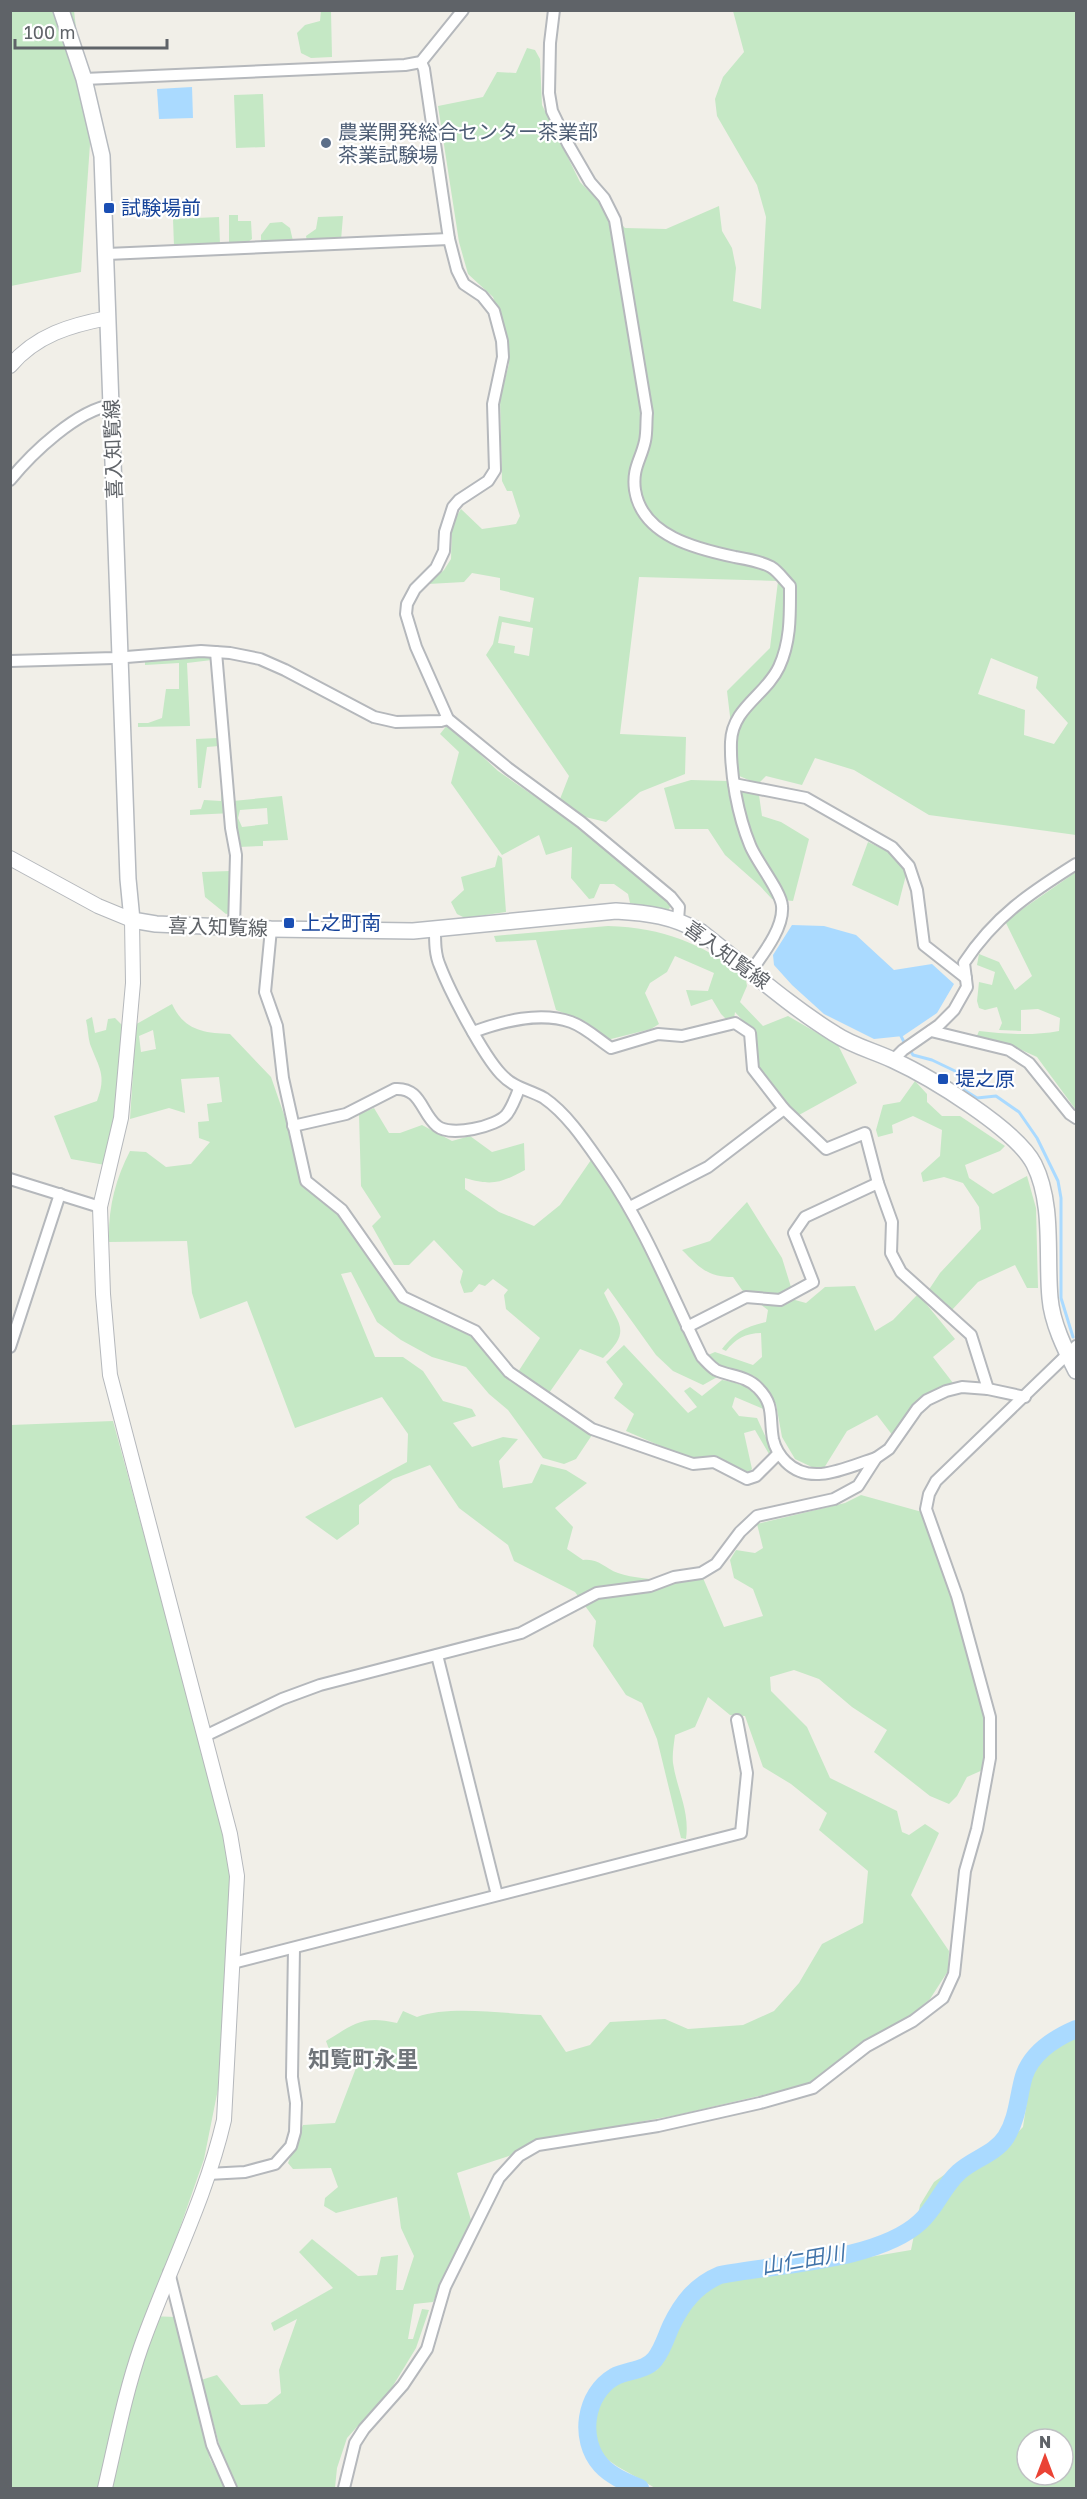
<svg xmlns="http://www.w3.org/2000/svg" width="1087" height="2499" font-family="'Golos Text','Noto Sans JP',sans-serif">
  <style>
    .green { fill: #c5e8c5; fill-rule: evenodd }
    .water { fill: #aadaff }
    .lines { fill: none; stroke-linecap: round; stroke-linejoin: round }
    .stream { stroke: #aadaff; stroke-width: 3 }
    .river { stroke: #aadaff; stroke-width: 18 }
    .minor-casing { stroke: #b5b8bc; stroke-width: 14 }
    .tertiary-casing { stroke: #b5b8bc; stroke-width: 16 }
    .secondary-casing { stroke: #b6babf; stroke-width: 18 }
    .minor { stroke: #fff; stroke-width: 10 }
    .tertiary { stroke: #fff; stroke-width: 14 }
    .secondary { stroke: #fff; stroke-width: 15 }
    .service-dot { fill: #5c6f8a; stroke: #fff; stroke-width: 2 }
    .transit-dot { fill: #1a4fb4; stroke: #fff; stroke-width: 2 }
    .labels { text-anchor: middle; stroke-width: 4.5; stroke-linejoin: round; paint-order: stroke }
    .service-label { font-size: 20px; fill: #4e5e75; stroke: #fff; text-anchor: start }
    .transit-label { font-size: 20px; fill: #164399; stroke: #fff; text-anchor: start }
    .street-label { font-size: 20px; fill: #5f6368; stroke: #fff }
    .water-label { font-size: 21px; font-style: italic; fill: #4174aa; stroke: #fff }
    .quarter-label { font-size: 22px; font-weight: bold; fill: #70757a; stroke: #fff }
  </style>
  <rect width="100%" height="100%" fill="#f1efe8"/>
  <!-- green -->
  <g class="green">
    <path d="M321,10l10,1 1,46 -21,1 -10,-5 -4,-20 8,-8 15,-4z"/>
    <path d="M11,11h63l16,133 -9,128 -70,14z"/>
    <path d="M733,11h343v824l-147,-20 -75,-45 -39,-12 -13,27 -36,-9 -8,8 -21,-9 -10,-84 43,-43 8,-67 -139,-4 -19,157 66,3 -1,37 -45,18 -34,30 -25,-6 -21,-17 9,-23 -83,-121 7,-11 6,-28 31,6 4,-24 -34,-8v-12l-28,-5 -8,9 -36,2 16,-14 7,-11 1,-35 9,-15 21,20 34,-5 4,-8 -8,-25h-5l-5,-10 -2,-83 9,-34 -7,-41 -9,-26 -25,-23 -9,-32 -21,-136 45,-9 14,-25 19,1 11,-25 8,2 5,9 2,46 38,77 45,46 41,1 53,-23 3,25 10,17 4,20 -3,33 28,8 5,-92 -9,-32 -40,-69 -2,-17 8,-22 21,-25zM502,622l31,6 -4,28 -15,-3 1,-7 -17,-3zM991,658l47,19 -2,11 32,35 -14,21 -30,-9 1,-25 -47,-16z"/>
    <path d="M263,94l2,53 -29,1 -2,-53z"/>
    <path d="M229,215h9v6h13l1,18c-6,5 -16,7 -23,3z"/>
    <path d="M343,216l-2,24 -34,1 -1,-5 10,-7 2,-12z"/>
    <path d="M219,217l1,28 -46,1 -1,-27z"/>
    <path d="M282,222l8,6 3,13 -32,2v-8l9,-12z"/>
    <path d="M211,657l1,3 -25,3 3,63 -52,1v-4h10l14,-5 4,-29h13v-26l-34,2v-4z"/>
    <path d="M448,724l50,47 78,54 95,80 -3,6 -38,-8 -2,-9 -14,-10h-14l-6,14 -5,1 -18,-21 1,-31 -26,8 -7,-20 -37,20 -51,-72 8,-31 -19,-18z"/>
    <path d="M218,738l1,8 -12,1 -6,41h-3l-2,-49z"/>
    <path d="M222,775l11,26 49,-5 6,44 -25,1v5l-25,1 -5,-34 -43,2v-5l11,-1 3,-9 17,1zM267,808l1,16 -26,3 -4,-9 2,-8z"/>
    <path d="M691,780l37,1 3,8 28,6 3,21 19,6 28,17 -16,62 -21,-2 -12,-13 -35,-31 -17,-26h-33l-11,-41z"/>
    <path d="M868,842c16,7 30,14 39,29l-9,35 -46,-21z"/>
    <path d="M498,855l4,3 4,54 -41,6 -8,-4 -6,-12 13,-12 -3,-13 34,-10z"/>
    <path d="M230,871v42l-4,1 -21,-17 -3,-25z"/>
    <path d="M1076,872v238l-39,-53 -29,-13 -32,-6 3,-7c26,3 53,5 80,0l1,-13 -22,-9 -17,1v21l-22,-1 3,-7 -5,-16 -12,3 -6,-2 -2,-7 2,-19 13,3 3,-13 -18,-7 2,-11 20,8 16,28 17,-14 -27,-55z"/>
    <path d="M608,926c57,2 91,17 137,49l2,11 -7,16 23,24 25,-10 50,29 19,38 -58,32 -20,-16 -9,-19 -13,-10 -4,-38 -18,-20 -1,7 -7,1 -6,-6 -9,-15 -21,7 -5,-16 22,1 6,-18 -39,-17 -8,16 -17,11 -5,10 14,31 -8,5 -44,11 -21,-18 -30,-12 -20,-70 -40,2 -2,-6z"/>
    <path d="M172,1004c12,26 31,29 58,30l41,43 18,52 13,54 37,30 47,69 18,21 68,31 80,70 40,31 -16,24 -12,5 -21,-6 -35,-48 -19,-16 -23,-27 -34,-10 -31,-17 -24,-18 -26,-50 -10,2 34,83h28l20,14 20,30 29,8 4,7 -23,7 19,24 31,-10 15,2 -19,22 4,27 29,-5 9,-19 25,6 21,13 -32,25 18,19 -6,22 16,11c16,-2 21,8 35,13 24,8 61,8 85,5l21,49 39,-11 -10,-27 -19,-11 -4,-18 6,-10 19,3 8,-5 -6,-24 88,-21 16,-8 61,17 34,98 30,112 -1,47 -18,8 -10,19 -8,8 -19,-8 -56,-44 13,-22 -35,-23 -33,-28 -25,-9 -24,7 1,14 36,36 23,51 67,33 5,21 7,3 16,-11 14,9 -28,62 38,56 -1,20 -18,28 -19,16 -52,31 -49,38 -133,31 -141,26 -27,15 -52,17 14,47 -38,82 -19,2 -6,35h5l9,-30 7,1 -13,38 -25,41 -44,49 -10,30 -2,20h-99l-10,-20 -25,-88 16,-5 24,30 26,-1 14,-11 -2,-23 18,-51 -23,12 -3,-8 62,-35 -34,-36 13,-13 46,37 19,-1 4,-18 17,-2 -2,35h7l11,-34 -13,-28 -4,-31 -61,16 -12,-7 1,-8 13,-11 -7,-19 -38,1 -5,-6 15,-38 32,-2 21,-55 -21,-2 -9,-25c29,-17 35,-26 71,-18l6,-12 14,6c33,-12 88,-3 124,-2l25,37 24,-7 20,-23 55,-3 23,10 55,-4 31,-14 25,-28 23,-39 41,-21 5,-52 -49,-41 8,-17 -36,-29 -28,-17 -18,-51 -15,-1 -22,-18 -13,30 -20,8c-1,9 -3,19 -2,28 4,27 17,48 13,76l-5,-1 -24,-99 -15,-36 -16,-8 -33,-49 3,-25 -21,-29 -61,-31 -6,-16 -49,-37 -29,-43 -37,14 -34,26v19l-22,16 -32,-23 102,-55 1,-28 -26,-37 -87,31 -48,-127 -47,18 -8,-26 -5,-52 -78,1c-1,-33 6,-62 21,-91l16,1 20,15 25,-3 19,-22 -11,-4 -1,-16 11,-1 -2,-17 15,-2 -3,-25 -38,2 4,34 -16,-5 -39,11 4,-62 -1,-31zM153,1030l3,19 -15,3 -2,-16z"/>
    <path d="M92,1017l3,16 11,-3 2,-11 7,-1 7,7 -5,95 -12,45 -34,-6 -17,-43 43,-15c10,-26 2,-33 -7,-57 -2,-7 -2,-16 -4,-24z"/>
    <path d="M915,1081l12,13v8l15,14h18l45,30 -5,5 -35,14 4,13 24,16 34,-18 9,32 2,80h-11l-12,-23 -37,17 -27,29 -23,-20 12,-18 41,-44 -2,-22 -16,-24 -19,-6 -21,5 -2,-9 19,-17 2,-26 -29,-14 -21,9 1,8 -15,4 -2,-7 7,-25 17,-3z"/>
    <path d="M374,1108l15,25h11l22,-8 30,16 18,-5 22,16 32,-9 1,27c-24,13 -33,16 -60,8v11l34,23 35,14 26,-21 31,-45 38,52 68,149 22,15 -16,9 -30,-14 -17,-16 -48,-67 -4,5c15,33 28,37 -1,65l-23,-9 -31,44 -31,-21 22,-34 -34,-29 -2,-14 4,-5 -15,-11 -8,7 -6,-2 -7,8 -8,1 -4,-11 3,-11 -29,-31 -25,25h-15l-22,-39 9,-9 -20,-31 -2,-72z"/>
    <path d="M747,1202l35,56 13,42 11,3 19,-16 30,-1 20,45 18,-11 25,-26 37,45 -22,18 20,26 -32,15 -28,38 -16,-21 -30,16 -23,37 -8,1 -21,-10 -13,-22 -6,-33 -22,-28 -35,-11 -11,-10 7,-3 38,13 9,-8 -1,-24c-15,0 -26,6 -35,18l-4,-2c15,-18 21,-21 44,-27l2,-12 -26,-20 -9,-13c-26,0 -34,-10 -51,-27l28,-9z"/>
    <path d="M624,1345l64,68 9,-6 -13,-16 6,-4 12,9 20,-16c27,5 30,9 46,31l-33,-14 -3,10 7,9 18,2 15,33 -3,3 -14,-24 -11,3 8,36 -5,6 -54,-15 -67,-29 8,-17 -20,-16 9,-14 -17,-22z"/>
    <path d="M113,1421l104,382 14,68 -13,218 -14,70 -55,157 27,1 34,142 15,29h-214v-1063z"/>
    <path d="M1076,2034v454h-421c-52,-32 -67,-25 -57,-94l32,-16 27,-8c17,-41 25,-59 60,-87l194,-33 9,-45 14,-23 53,-37 27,-9 9,-9 9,-59 18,-20zM1027,2439h36v36h-36z"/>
  </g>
  <!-- water -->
  <g class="water">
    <path d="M192,87l1,31 -34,1 -2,-30z"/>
    <path d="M792,925l32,1 32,9 38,35 38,-6 22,20 -17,29 -34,23 -29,3 -50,-25 -32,-29 -18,-20 -1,-10z"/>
  </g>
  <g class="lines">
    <!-- stream -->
    <g class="stream">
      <path d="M900,1034l4,8"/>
      <path d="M910,1050l3,5 19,5 23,11 6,17 16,10 19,-2 23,16 18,26 21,43 3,17v100l12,39"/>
    </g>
    <!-- river -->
    <path class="river" d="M640,2488c-14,-6 -29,-12 -39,-23 -23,-26 -16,-71 13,-88 13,-7 32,-6 41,-18 8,-10 11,-22 16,-33 11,-23 25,-41 49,-51 56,-11 158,-14 200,-53 16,-14 23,-36 39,-50 14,-13 36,-18 47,-35 12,-19 12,-41 18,-61 8,-24 31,-38 52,-47"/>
    <!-- minor casing -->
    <g class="minor-casing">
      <g id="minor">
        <path d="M554,10l-4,33 -1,50 3,18 16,33 22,38 14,16 11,22 32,193c-1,9 0,19 -2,28 -4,19 -13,27 -10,49 7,46 62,59 100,67 12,2 25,4 36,10 7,4 13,13 19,19 0,28 1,55 -11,81 -13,28 -47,41 -48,75 -1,32 7,74 19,103 6,16 31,46 32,61 2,22 -19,48 -31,65"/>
        <path d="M421,62l3,7 25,170 8,31 7,14 18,12 12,15 8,30 1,16 -10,47 2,66 -7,11 -29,19 -6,7 -8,25 -1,19 -8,17 -21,21 -8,15 -1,10 10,33 32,72 61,50 72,53 90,75 8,10 -1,13"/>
        <path d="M84,79l321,-14 16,-3 42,-52"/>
        <path d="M107,254l342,-15"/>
        <path d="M10,480c22,-27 67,-70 102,-75"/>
        <path d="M216,652l15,176 5,27 -2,72"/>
        <path d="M10,661l104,-3 87,-7 29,2 30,6 25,11 89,47 22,5 45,-1 7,-2"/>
        <path d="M734,784l72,14 86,49 17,19 8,24 7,55 42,33"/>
        <path d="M271,929l-6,63 12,34 6,52 23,103 36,29 61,87 72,34 34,41 83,57 101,35 21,-2 33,17 9,-3 22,-22"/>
        <path d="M435,930c0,12 0,25 5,36 10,26 43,89 61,108 14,15 27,15 43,24 25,17 45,49 62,73 40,58 65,123 96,186 5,5 9,10 14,13 13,6 31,6 42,18 17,17 11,29 15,51 2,9 6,16 13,23 25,25 61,5 90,-4"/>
        <path d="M931,1031l78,19 20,13 41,51 6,4"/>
        <path d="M473,1032c30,-11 67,-21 98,-10 14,5 28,18 40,26l47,-14 24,2 53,-13 15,10 3,36 31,40 42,40 39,-16 13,50 14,39 -1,31 10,19 70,63 17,54"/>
        <path d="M893,1060l10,-10 36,-25 15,-15 13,-23 -3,-24c31,-47 66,-70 112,-99"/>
        <path d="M293,1126l53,-12 49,-25c26,-2 26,24 42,37 13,11 60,1 70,-12 5,-7 9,-17 12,-25"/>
        <path d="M10,1179l90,28"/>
        <path d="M630,1207l78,-40 76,-58"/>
        <path d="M687,1327l59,-30 34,3 33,-18 -19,-49 11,-16 73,-34"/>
        <path d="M10,1347l50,-153"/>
        <path d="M437,1655l60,240"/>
        <path d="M205,1736l77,-37 38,-14 201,-52 76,-40 53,-7 24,-9 27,-4 15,-9 24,-32 17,-16 77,-17 24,-13 18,-28 13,-9 28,-40 10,-9 19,-9 16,-4 26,2 37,8"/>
        <path d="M233,1963l508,-130 6,-60 -10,-53"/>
        <path d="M208,2174l37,-2 30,-8 16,-18 4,-14 1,-29 -4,-26 2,-129"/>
        <path d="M169,2272l43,173 19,43"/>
        <path d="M344,2488l11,-45 9,-14 39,-44 24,-36 18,-62 54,-109 20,-22 19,-11 120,-19 102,-23 53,-15 54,-42 46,-25 30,-23 11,-24 11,-103 12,-42 13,-71v-41l-33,-121 -31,-87 3,-15 7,-13 140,-135"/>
      </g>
    </g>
    <!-- tertiary casing -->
    <g class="tertiary-casing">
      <g id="tertiary">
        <path d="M10,366c26,-31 61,-41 98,-48"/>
        <path d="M10,858l88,48 34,14 1,63 -12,135 -21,89 3,87 7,81 120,459 7,42 -13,244c-18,78 -56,151 -83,227 -16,46 -25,94 -36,141"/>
      </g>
    </g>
    <!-- secondary casing -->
    <g class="secondary-casing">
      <path id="secondary" d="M61,10l23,69 18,77 26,723 4,41 24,4 115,5 142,2 203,-20c33,2 56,5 85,21 44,34 87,73 134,102 18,12 39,17 58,26 37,17 123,69 141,104 20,40 12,92 16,134 2,25 15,51 26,73"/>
    </g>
    <!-- minor -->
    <use href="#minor" class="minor"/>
    <!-- tertiary -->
    <use href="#tertiary" class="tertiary"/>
    <!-- secondary -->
    <use href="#secondary" class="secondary"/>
  </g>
  <!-- markers -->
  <circle class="service-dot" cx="326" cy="143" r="6"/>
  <g class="transit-dot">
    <rect x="103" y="202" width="12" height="12" rx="3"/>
    <rect x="283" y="917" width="12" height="12" rx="3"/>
    <rect x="937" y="1073" width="12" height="12" rx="3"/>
  </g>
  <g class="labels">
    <!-- service labels -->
    <g class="service-label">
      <text x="338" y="139">農業開発総合センター茶業部<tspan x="338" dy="23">茶業試験場</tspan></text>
    </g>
    <!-- transit labels -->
    <g class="transit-label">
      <text x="121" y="215">試験場前</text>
      <text x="301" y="930">上之町南</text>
      <text x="955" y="1086">堤之原</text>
    </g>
    <!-- street labels -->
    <g class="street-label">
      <text transform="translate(113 449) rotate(-92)" y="7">喜入知覧線</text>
      <text transform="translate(218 927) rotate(2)" y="7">喜入知覧線</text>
      <text transform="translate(727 955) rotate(36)" y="7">喜入知覧線</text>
    </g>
    <!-- water labels -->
    <g class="water-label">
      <text transform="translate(803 2260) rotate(-10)" y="7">山仁田川</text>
    </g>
    <!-- quarter labels -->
    <g class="quarter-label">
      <text x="363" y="2067">知覧町永里</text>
    </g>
  </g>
  <!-- border -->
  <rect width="1087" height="2499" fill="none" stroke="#5f6368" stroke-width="24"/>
  <!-- north arrow -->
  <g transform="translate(1045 2457)"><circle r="28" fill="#ffffff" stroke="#bfc1c3" stroke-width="1.5"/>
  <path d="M0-4.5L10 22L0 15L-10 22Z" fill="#ea4335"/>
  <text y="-9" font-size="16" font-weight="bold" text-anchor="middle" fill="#5f6368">N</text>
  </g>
  <!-- scale -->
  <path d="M15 39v9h152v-9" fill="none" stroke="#5f6368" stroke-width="3"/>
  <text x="24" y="39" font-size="18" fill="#5f6368" stroke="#ffffff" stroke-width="4.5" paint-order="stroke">100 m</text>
</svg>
